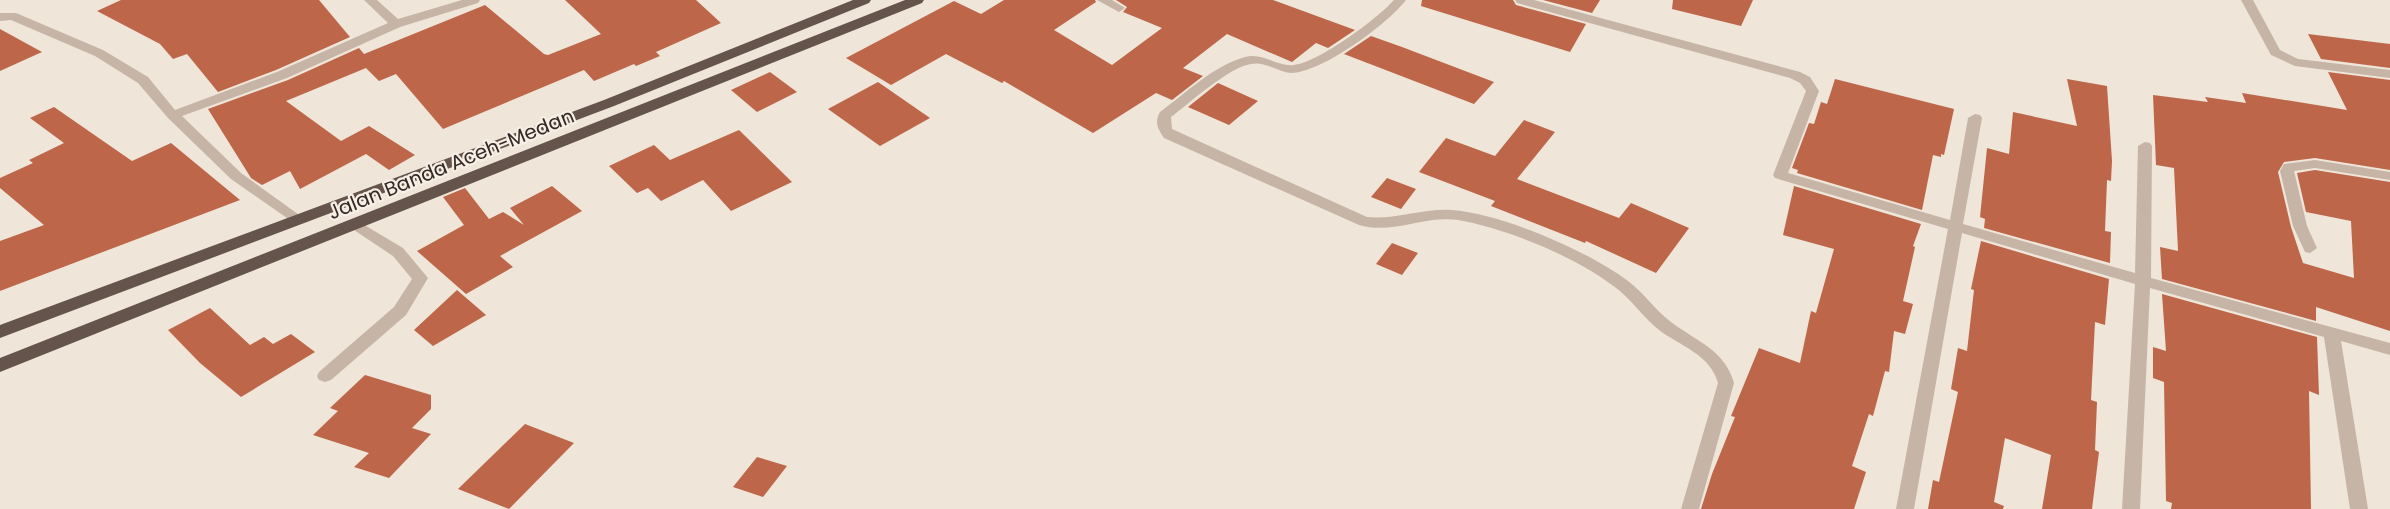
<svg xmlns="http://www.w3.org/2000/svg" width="2390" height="509" font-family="Poppins,sans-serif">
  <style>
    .building { fill: #bd6649 }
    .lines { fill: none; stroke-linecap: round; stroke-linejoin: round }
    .minor { fill: #c6b5a6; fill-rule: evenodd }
    .trunk { fill: #64544b; fill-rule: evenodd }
    .labels { text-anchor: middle; stroke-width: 4.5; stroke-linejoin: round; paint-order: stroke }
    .street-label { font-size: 20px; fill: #332a26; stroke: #f7efe5 }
  </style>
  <rect width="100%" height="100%" fill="#efe5d9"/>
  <!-- building -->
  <g class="building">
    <path d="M121,0h198l31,37 -74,33 -58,22 -31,-38 -14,5 -13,-15 -63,-33z"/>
    <path d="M565,0h131l25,23 -65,29 4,4 -24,10 -2,-2 -40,17 -10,-11 -141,59 -47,-55 -17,7 -13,-13 -80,33 55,40 28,-15 46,29 -26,15 -23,-16 -66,35 -10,-18 -28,14 -11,-7 -43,-69 80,-29 71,-32 5,6 121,-49 59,49 4,1 53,-21z"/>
    <path d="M1004,0h91l1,2 -42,28 58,35 50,-37 -39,-16 4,-5 -11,-7h157l82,30 -27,18 -12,-5 -24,19 -65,-28 -44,34 20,8 -31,24 -16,-7 -63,40 -89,-52 -2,2 -56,-29 -55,31 -45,-27 108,-57 27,13z"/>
    <path d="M1422,0h91l3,5 70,19 -16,28 -149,-46z"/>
    <path d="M1543,0h57l-8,13z"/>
    <path d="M1673,0h80l-12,26 -69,-17z"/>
    <path d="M0,29l42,23 -42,19z"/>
    <path d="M2308,34l82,10v24l-69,-9z"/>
    <path d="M1371,36l31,11 92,35 -20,22 -130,-50z"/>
    <path d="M770,72l27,20 -40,20 -26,-22z"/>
    <path d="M2328,72l62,8v90l-75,-12 -31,4 -6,10 13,55 12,36 51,15 -3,-57 -45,-9 -9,-39 18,-3 75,12v149l-74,-24v14l-154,-42 -2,-32 18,4 -4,-83 -18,-3 -3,-70 55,7 -3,-5 41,6 -4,-10 105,17z"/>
    <path d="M1835,79l119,30 -10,46 -3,-1v3l-8,-2 -11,55 -125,-37 1,-3 -6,-2 17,-45 5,1 7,-22 6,2z"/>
    <path d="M2067,79l40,7 5,75 -1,20 -4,-1 -2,51 6,1 -1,31 -126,-35 1,-9 -5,-2 7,-69 22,6 4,-42 64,14z"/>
    <path d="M878,82l52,36 -50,28 -52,-37z"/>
    <path d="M1218,83l40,18 -29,24 -41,-18z"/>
    <path d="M54,107l78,54 39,-18 69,57 -240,91v-50l44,-16 -44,-37v-10l33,-15 -4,-3 35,-17 -34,-25z"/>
    <path d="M1524,120l31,12 -38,47 102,39 12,-15 58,25 -33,45 -70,-32 -1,2 -94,-37 4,-5 -76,-29 27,-34 49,18z"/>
    <path d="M739,130l53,52 -61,29 -28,-31 -42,21 -13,-13 -11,5 -28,-27 45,-21 16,15z"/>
    <path d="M1387,178l29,11 -15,20 -30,-12z"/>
    <path d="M552,186l30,25 -82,45 13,11 -47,27 -49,-43 47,-26 -21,-28 22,-9 24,31 14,-7 21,13 -14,-17z"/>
    <path d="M1794,186l127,38 -8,22 2,1 -12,54 10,3 -8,30 -11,-3 -5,41 -4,-1 -12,45 -4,-2 -17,52 14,6 -12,37h-153l11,-35 23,-57 -4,-1 28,-68 41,15 11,-52 5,2 18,-64 -51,-14z"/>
    <path d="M1981,241l128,38 -4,46 -10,-3 -4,78 6,2 -2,48 4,2 -7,57h-50l9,-54 -46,-17 -11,64 10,4 -1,3h-75l5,-29 6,2 19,-90 -7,-3 7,-41 9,3 7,-61 -3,-1z"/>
    <path d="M1392,243l26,10 -16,22 -26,-11z"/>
    <path d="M457,290l29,25 -53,31 -19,-16z"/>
    <path d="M2162,294l155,43 2,58 -10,-4 2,118h-140l1,-6 -6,-2 -2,-119 -11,-4v-31l13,4z"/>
    <path d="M210,308l40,37 14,-8 9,7 18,-10 24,18 -74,45 -41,-34 -32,-33z"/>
    <path d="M365,375l66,20v14l-19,19 19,6 -42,44 -35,-11 15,-14 -56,-18 25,-24 -8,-3z"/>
    <path d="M525,424l49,19 -65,66 -51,-20z"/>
    <path d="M757,457l30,9 -24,31 -30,-10z"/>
  </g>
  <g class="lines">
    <!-- minor -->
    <g class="minor">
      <path d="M364,0h13l21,19 64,-19h18l-2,3 -78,24 -113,51 -105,38 59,57 61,44 2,3 -7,5 -66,-46 -63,-61 -30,-35 -43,-27 -84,-36 -11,1v-8h16l87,37 45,27 27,33 102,-38 111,-49z"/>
      <path d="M1097,0h15l13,8 -6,4z"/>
      <path d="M1394,0h12c-18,24 -85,73 -115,73 -13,-1 -26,-12 -40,-9 -22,3 -61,39 -80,53l1,12 195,88c29,3 56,-9 85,-7 51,4 136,41 176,71 16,12 27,29 43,41 25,19 54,28 63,61l-35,126h-18l37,-126c-8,-29 -38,-37 -59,-53 -15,-12 -25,-27 -39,-39 -41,-33 -111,-62 -162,-71 -34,-5 -65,15 -99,5l-195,-87c-6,-9 -10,-15 -4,-26 26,-19 53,-46 85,-55 18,-5 32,10 49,8 25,-3 83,-46 100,-65z"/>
      <path d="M1515,0h19l266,72 10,5 9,14 -31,82 162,47 18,-102 7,-4 5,1 2,3 -19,106 172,49 3,-127 7,-4 5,1 2,3 -1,132 239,65v12l-49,-14 27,168h-18l-26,-172 -174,-49 -10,221h-18l13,-225 -173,-51 -48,276h-18l52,-280 -173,-51 -2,-3 33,-84 -6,-8 -10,-5 -273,-75z"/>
      <path d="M2241,0h12l27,50 18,9 92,11v8l-95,-12 -24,-11z"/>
      <path d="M2315,160l75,12v8l-75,-12 -21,3 13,55 10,22 -7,5 -5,-1 -12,-26 -13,-55 4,-7z"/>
      <path d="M356,220l47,28 25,30 -22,37 -75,65 -6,2 -6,-2 -2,-4 2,-4 75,-65 18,-28 -19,-23 -42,-28 -2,-3z"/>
    </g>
    <!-- trunk -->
    <g class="trunk">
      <path d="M853,0h18l-2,3 -255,103 -614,232v-13l604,-225z"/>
      <path d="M905,0h19l-2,3 -922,369v-14z"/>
    </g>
  </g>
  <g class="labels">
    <!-- street labels -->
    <g class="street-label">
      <text transform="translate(451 164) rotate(-22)" y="7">Jalan Banda Aceh-Medan</text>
    </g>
  </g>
</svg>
